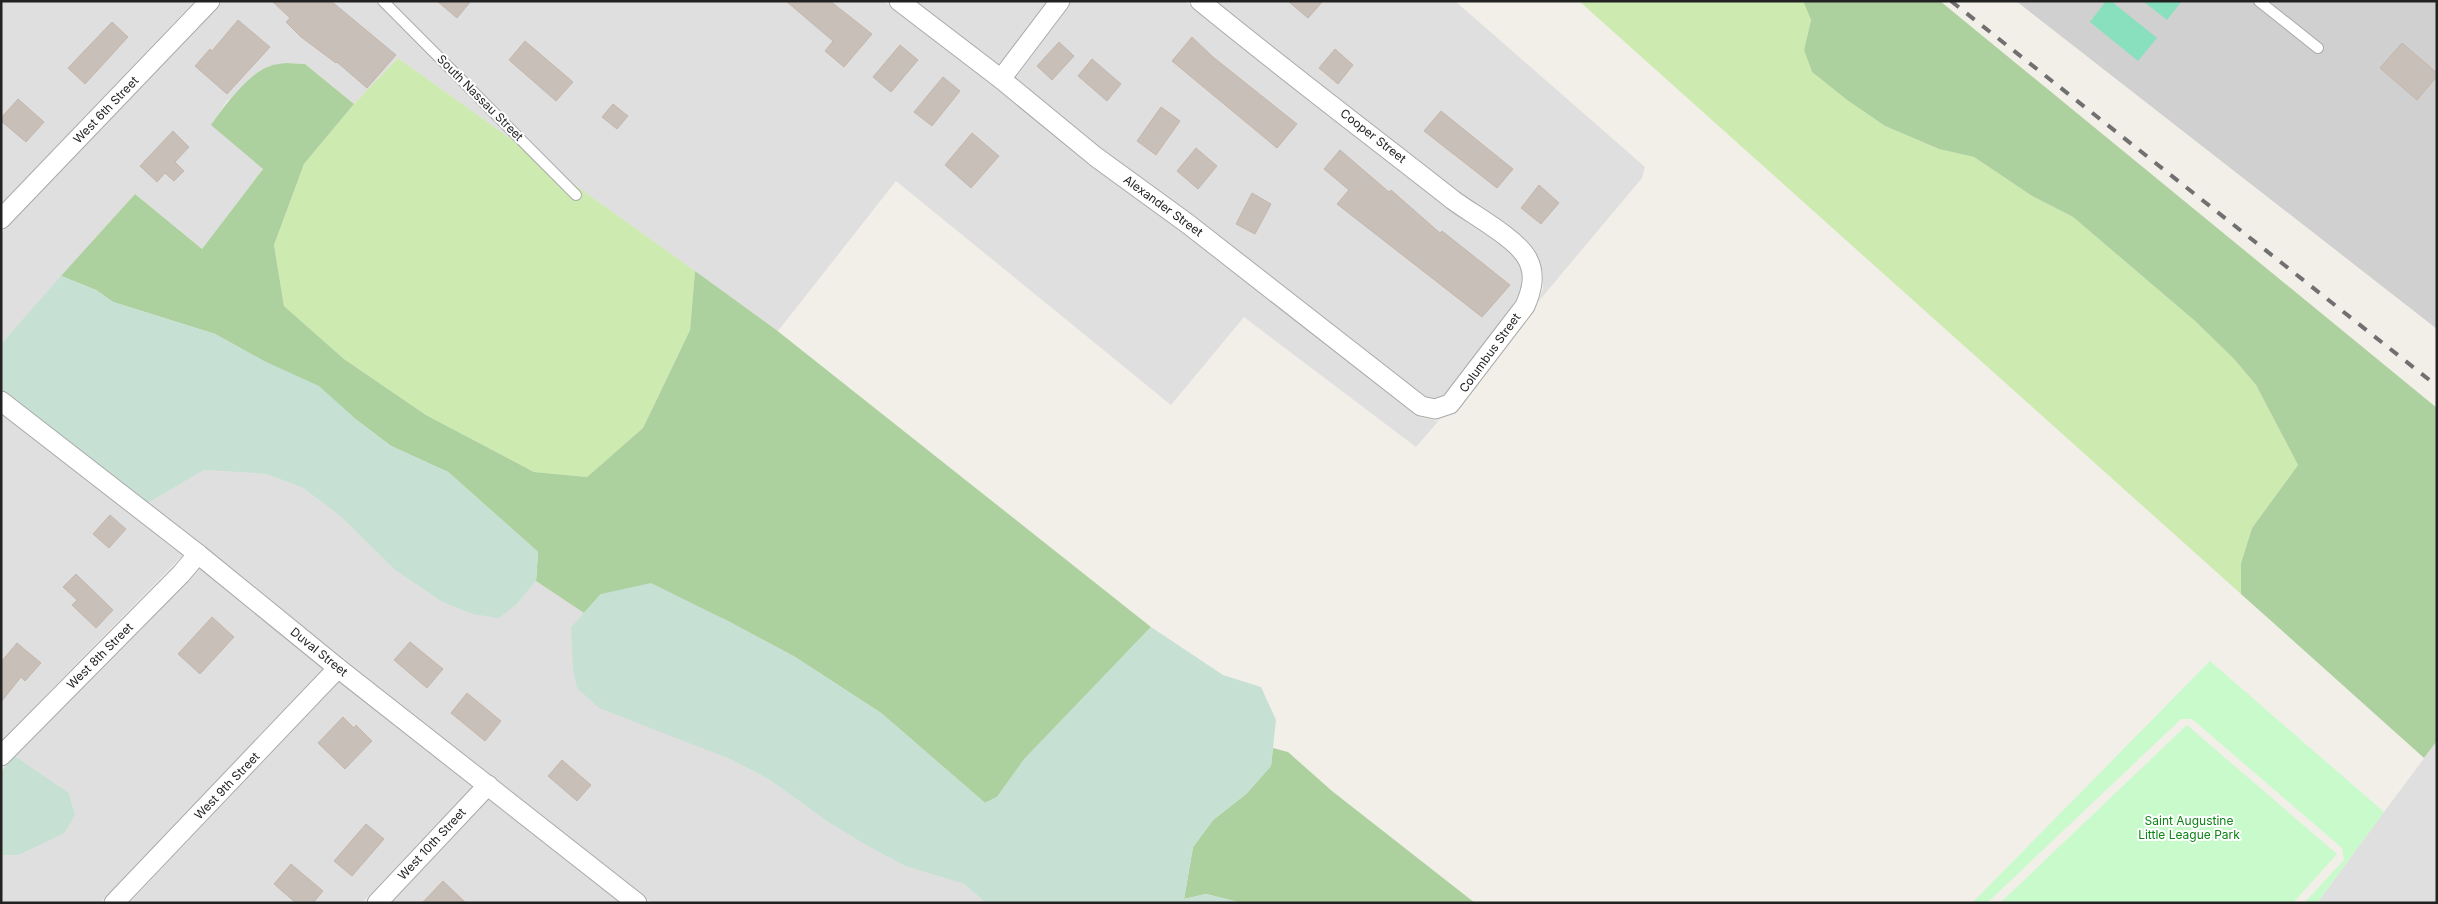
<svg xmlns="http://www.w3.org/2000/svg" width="2438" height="904" font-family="Inter,sans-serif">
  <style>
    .residential { fill: #e0dfdf }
    .religious { fill: #d0d0d0 }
    .grass { fill: #cdebb0 }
    .forest { fill: #add19e }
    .wetland { fill: #c6e0d4 }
    .park { fill: #c8facc }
    .pitch { fill: #88e0be }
    .building { fill: #c7bfb8; stroke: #c4b6ab }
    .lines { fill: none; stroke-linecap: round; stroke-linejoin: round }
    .lane-casing { stroke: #a9a9a9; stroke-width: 12 }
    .street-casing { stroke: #a9a9a9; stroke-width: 21 }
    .lane { stroke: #fff; stroke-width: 10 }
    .street { stroke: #fff; stroke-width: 19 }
    .rail { stroke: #707070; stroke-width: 4; stroke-dasharray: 10 10; stroke-linecap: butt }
    .labels { text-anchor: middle; stroke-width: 4; stroke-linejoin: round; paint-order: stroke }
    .street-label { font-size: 12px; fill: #222; stroke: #fff }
    .park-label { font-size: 12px; fill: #0c8416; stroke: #fff }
  </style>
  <rect width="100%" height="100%" fill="#f2efe9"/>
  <!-- residential -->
  <g class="residential">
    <path d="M1,1h194l-194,203z"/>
    <path d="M223,1h661l536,416 17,4 4,-3 -25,29 -172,-130 -73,88 -275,-224 -118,150 -380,-273 -44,46 -49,-40 -19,-1 -17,3 -42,35 -15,23 51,45 -61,80 -67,-55 -134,150v-111z"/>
    <path d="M914,1h133l-49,65z"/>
    <path d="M1072,1h113l264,206 64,47 6,8 3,11 -1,16 -5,11 -67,92 -11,7 -13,-2 -231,-180 -92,-67 -88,-71z"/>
    <path d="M1214,1h241l190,166 -3,11 -104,124 5,-13v-17l-8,-18 -11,-14 -64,-47z"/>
    <path d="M1,412l183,142 -183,187z"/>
    <path d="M204,470l62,4 37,14 36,27 56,55 47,32 30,12 45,-10 19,-23 48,32 -13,14 107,111 52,21 40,21 58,42 36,22 41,22 59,18 22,19h-334l-504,-400z"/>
    <path d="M200,567l124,101 -224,235h-99v-48h18l46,-22 10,-18 -6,-22 -54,-37z"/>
    <path d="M340,681l134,104 -112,118h-233z"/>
    <path d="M2437,741v162h-120l67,-91z"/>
    <path d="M490,798l130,103 -2,2h-227z"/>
  </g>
  <!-- religious -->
  <path class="religious" d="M2016,1h421v328z"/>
  <!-- grass -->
  <g class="grass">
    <path d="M1579,1h224l8,19 -7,30 8,22 35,28 38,26 54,23 35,8 58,39 41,21 122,104 39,38 22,26 42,80 -46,63 -11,35v31z"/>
    <path d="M398,58l297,213 -5,59 -47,98 -56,49 -53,-5 -108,-57 -82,-56 -60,-53 -10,-61 30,-81 50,-60z"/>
  </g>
  <!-- forest -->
  <g class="forest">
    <path d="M1803,1h137l497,407v333l-13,17 -183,-164v-31l11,-35 46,-63 -42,-80 -22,-26 -39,-38 -122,-104 -41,-21 -58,-39 -35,-8 -54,-23 -38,-26 -35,-28 -8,-22 7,-30z"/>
    <path d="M286,63l19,1 49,40 -50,60 -30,81 10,61 60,53 82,56 108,57 53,5 56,-49 47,-98 5,-59 80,58 376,298 -126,132 -28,38 -12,6 -104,-90 -86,-56 -71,-38 -123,-25 -17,19 -48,-32 2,-29 -90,-80 -57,-26 -33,-25 -96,-61 -47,-26 -102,-32 -17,-12 -35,-14 74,-82 67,55 61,-80 -52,-44c13,-19 38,-52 59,-59 4,-2 11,-2 16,-3z"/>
    <path d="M1273,748l15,4 44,39 143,112h-233l-36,-9 -22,5 9,-52 20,-27 33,-26 25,-28z"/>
  </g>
  <!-- wetland -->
  <g class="wetland">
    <path d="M61,276l35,14 17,12 102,32 47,26 57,26 39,35 33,25 57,26 90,80 -2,29 -19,23 -18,14 -27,-4 -30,-12 -47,-32 -56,-55 -36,-27 -37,-14 -62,-4 -56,33 -147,-114v-45z"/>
    <path d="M651,583l73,36 71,38 86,56 104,90 12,-6 27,-38 127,-132 72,48 38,12 15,33 -5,46 -25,28 -33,26 -20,27 -9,52 22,-5 36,9h-256l-22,-19 -59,-18 -41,-22 -36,-22 -58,-42 -40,-21 -131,-51 -22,-20 -4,-19 -2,-42 30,-33z"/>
    <path d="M15,756l54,37 6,22 -10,18 -46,22h-18v-84z"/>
  </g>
  <!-- park -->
  <g class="park">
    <path d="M2210,661l174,151 -67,91h-13l40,-43 -2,-12 -150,-129h-11l-194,184h-15z"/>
    <path d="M2187,725l150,129 -44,49h-293z"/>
  </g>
  <!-- pitch -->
  <g class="pitch">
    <path d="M2106,1h5l46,37 -19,23 -48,-39z"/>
    <path d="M2143,1h39l-15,19z"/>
  </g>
  <!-- building -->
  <g class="building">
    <path d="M272,1h59l65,54 -29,33 -30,-26 -1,1 -35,-26 -15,-15 4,-4z"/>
    <path d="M437,1h34l-14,17z"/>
    <path d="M786,1h44l42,33 -28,33 -19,-16 8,-10z"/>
    <path d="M1288,1h35l-15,17z"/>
    <path d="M238,20l32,27 -43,47 -32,-28 15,-17 2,2z"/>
    <path d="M112,22l16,15 -43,47 -17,-16z"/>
    <path d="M1192,37l21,20 84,67 -20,24 -105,-87z"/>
    <path d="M525,41l48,41 -17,19 -47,-41z"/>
    <path d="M1059,42l15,14 -22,24 -15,-14z"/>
    <path d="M2402,43l35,30v3l-20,24 -37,-32z"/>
    <path d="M900,45l18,15 -27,32 -18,-15z"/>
    <path d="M1335,49l18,16 -15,19 -19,-16z"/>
    <path d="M1092,59l29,25 -14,17 -29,-25z"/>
    <path d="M943,77l17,14 -28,35 -18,-14z"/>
    <path d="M18,99l26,23 -18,20 -25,-21v-3z"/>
    <path d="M613,104l15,12 -11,13 -15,-12z"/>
    <path d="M1161,107l19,14 -24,34 -19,-14z"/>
    <path d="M1441,111l72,58 -16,19 -73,-57z"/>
    <path d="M173,131l16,16 -14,15 9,9 -10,10 -9,-8 -8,9 -17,-16z"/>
    <path d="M972,133l27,23 -28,32 -26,-23z"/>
    <path d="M1196,148l21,18 -19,23 -21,-18z"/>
    <path d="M1340,150l49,42 2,-2 17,15 32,28 2,-2 68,54 -28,32 -145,-113 12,-14 -25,-21z"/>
    <path d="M1539,185l20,18 -18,21 -20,-16z"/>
    <path d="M1252,193l19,11 -16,30 -19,-10z"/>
    <path d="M110,515l16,14 -17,19 -16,-14z"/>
    <path d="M76,574l37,36 -17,18 -24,-23 5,-5 -14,-13z"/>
    <path d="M212,617l22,20 -34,37 -22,-20z"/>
    <path d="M410,642l33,27 -16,19 -33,-28z"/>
    <path d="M17,643l24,20 -16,18 -4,-4 -20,25v-40z"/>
    <path d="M467,693l34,28 -16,20 -34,-28z"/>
    <path d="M343,717l11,11 2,-3 16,16 -27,28 -27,-26z"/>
    <path d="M562,760l29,25 -14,16 -29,-25z"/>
    <path d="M366,824l18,15 -32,37 -18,-15z"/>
    <path d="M291,864l32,27 -10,12h-17l-22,-19z"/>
    <path d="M443,881l23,22h-44z"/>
  </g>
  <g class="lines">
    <!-- lane casing -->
    <g class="lane-casing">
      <g id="lane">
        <path d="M383,1l193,194"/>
        <path d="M2259,1l59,47"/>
      </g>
    </g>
    <!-- street casing -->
    <g class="street-casing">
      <g id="street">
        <path d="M899,1l102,78 95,78 92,67 233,182 14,3 15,-5 75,-98c7,-16 11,-32 2,-48 -11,-20 -54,-43 -74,-58 -84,-66 -170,-131 -253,-199"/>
        <path d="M1001,79l59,-78"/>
        <path d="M1,219l209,-218"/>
        <path d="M1,401l197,153 140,114 299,235"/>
        <path d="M1,756l180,-182 17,-20"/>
        <path d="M114,903l224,-235"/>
        <path d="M377,903l111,-118"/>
      </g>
    </g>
    <!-- lane -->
    <use href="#lane" class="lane"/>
    <!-- street -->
    <use href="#street" class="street"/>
    <!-- rail -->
    <path class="rail" d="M1951,1l486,385"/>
  </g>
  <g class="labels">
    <!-- street labels -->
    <g class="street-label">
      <text transform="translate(480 98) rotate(45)" y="4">South Nassau Street</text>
      <text transform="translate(106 110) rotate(-46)" y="4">West 6th Street</text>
      <text transform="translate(1373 136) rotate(38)" y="4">Cooper Street</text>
      <text transform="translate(1163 206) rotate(36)" y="4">Alexander Street</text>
      <text transform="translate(1490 353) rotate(-54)" y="4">Columbus Street</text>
      <text transform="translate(319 652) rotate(39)" y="4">Duval Street</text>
      <text transform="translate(100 656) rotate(-45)" y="4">West 8th Street</text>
      <text transform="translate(227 786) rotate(-46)" y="4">West 9th Street</text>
      <text transform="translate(432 844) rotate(-47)" y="4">West 10th Street</text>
    </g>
    <!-- park labels -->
    <g class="park-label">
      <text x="2189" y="825">Saint Augustine<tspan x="2189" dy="14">Little League Park</tspan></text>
    </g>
  </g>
  <!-- border -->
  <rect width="2438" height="904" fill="none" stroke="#222222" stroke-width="5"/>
</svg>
